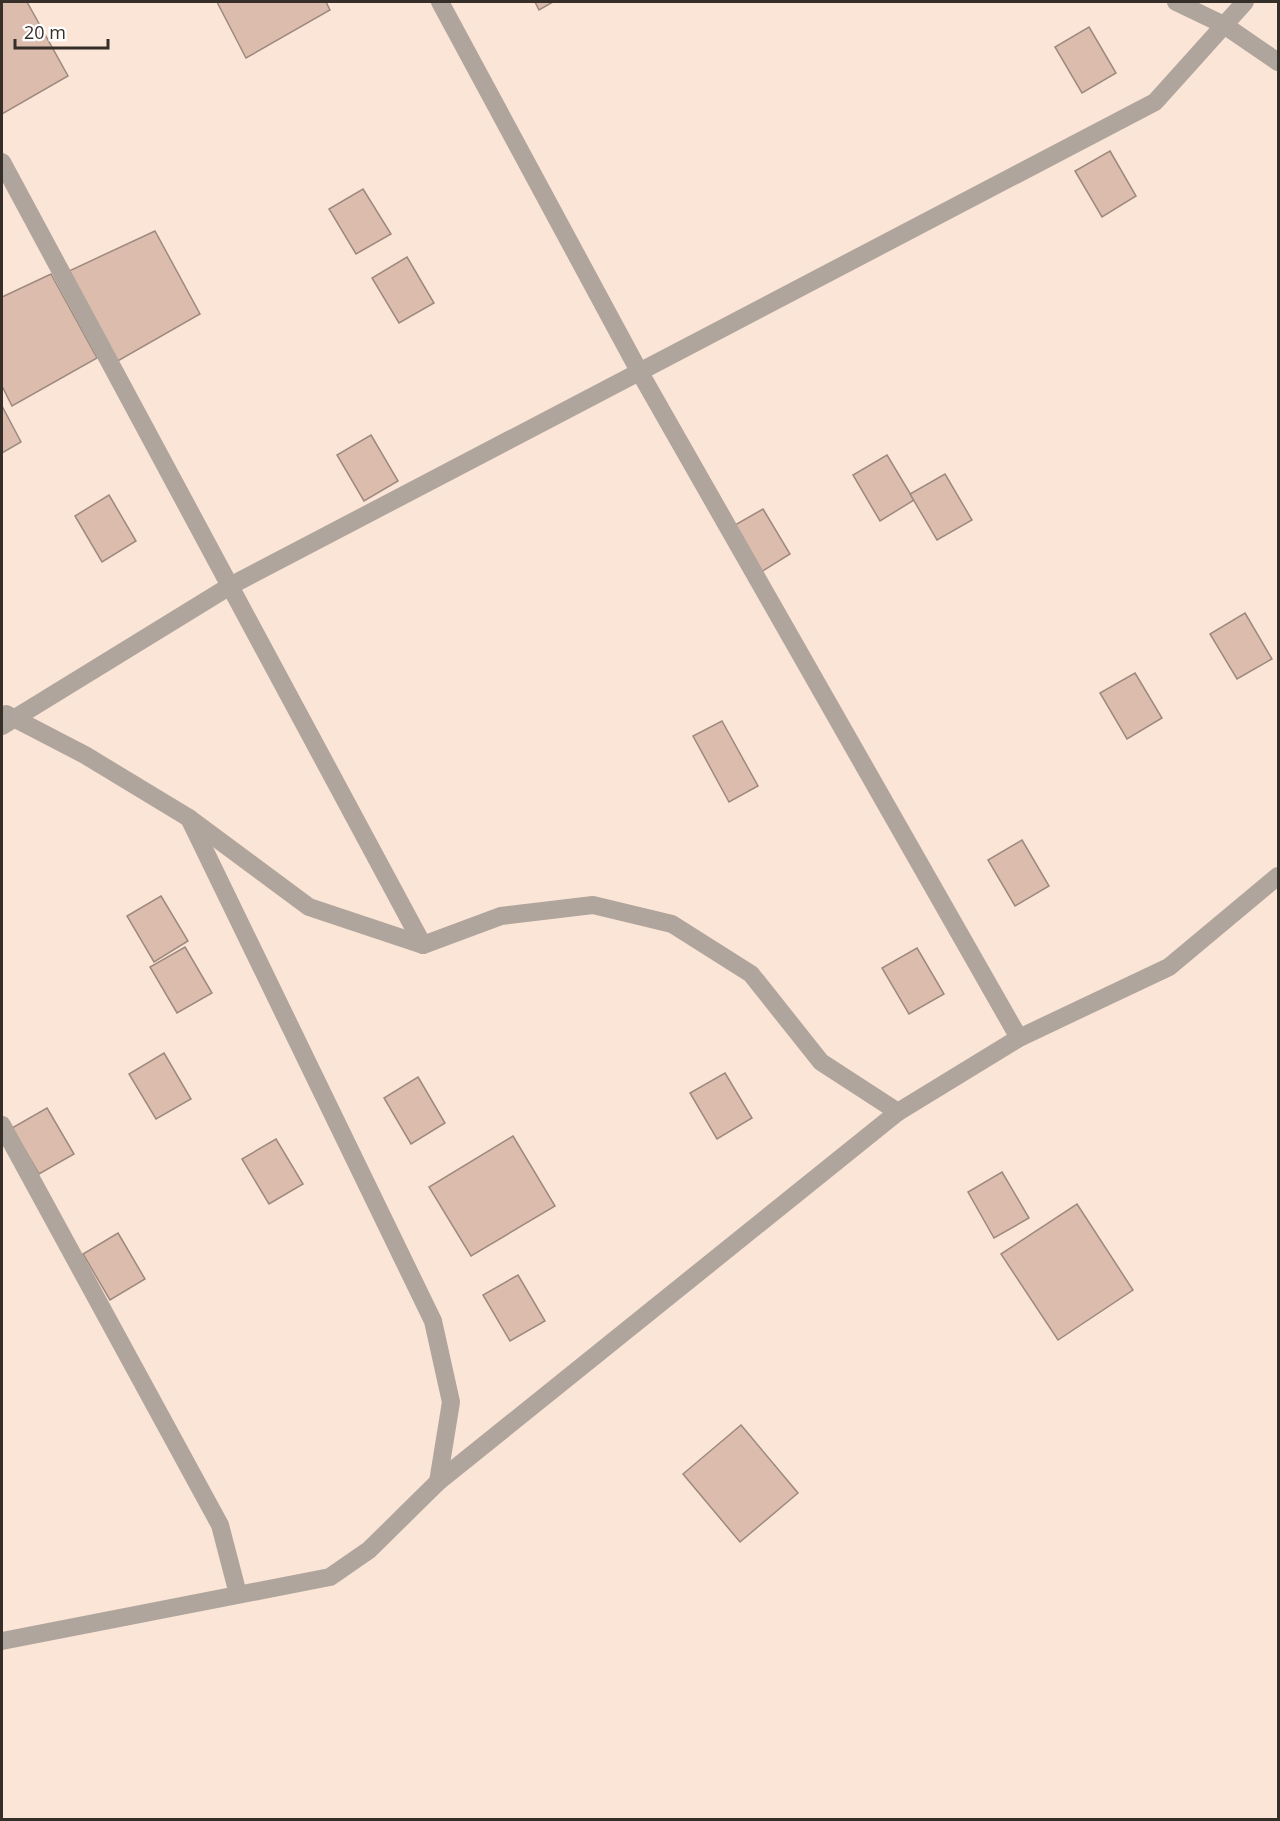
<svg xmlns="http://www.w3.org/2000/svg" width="1280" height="1821" font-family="'Open Sans',sans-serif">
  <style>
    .building { fill: #dbbcad; stroke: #9e897e; stroke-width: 1.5 }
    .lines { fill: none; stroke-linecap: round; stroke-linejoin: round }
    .street { stroke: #b0a59c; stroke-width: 18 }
  </style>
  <rect width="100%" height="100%" fill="#fae5d7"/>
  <!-- building -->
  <g class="building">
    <path d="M2,2h25l41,74 -66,38z"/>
    <path d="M217,2h109l4,8 -84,48z"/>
    <path d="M535,2h18l-14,8z"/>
    <path d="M1089,27l27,46 -34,20 -27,-46z"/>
    <path d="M1110,151l26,45 -34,21 -27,-46z"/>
    <path d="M363,189l28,45 -35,20 -27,-45z"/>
    <path d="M155,231l45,83 -84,48 -47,-91z"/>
    <path d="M407,257l27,46 -35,20 -27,-45z"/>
    <path d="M51,274l46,84 -85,48 -10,-20v-89z"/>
    <path d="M2,406l19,36 -19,11z"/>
    <path d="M371,435l27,46 -34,20 -27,-46z"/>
    <path d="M887,455l27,45 -34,21 -27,-46z"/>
    <path d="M945,474l27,46 -35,20 -27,-46z"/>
    <path d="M109,495l27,46 -34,21 -27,-46z"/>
    <path d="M763,509l27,45 -34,21 -28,-46z"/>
    <path d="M1245,613l27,46 -35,20 -27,-45z"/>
    <path d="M1135,673l27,45 -35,21 -27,-46z"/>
    <path d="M722,721l36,65 -29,16 -36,-66z"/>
    <path d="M1022,840l27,46 -34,20 -27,-46z"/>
    <path d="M161,896l27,45 -34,21 -27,-46z"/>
    <path d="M185,947l27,46 -35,20 -27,-46z"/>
    <path d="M917,948l27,46 -35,20 -27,-46z"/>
    <path d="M164,1053l27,46 -35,20 -27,-45z"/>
    <path d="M725,1073l27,45 -35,21 -27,-46z"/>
    <path d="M418,1077l27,46 -34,21 -27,-46z"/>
    <path d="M47,1108l27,46 -35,20 -27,-46z"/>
    <path d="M513,1136l42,70 -84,50 -42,-69z"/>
    <path d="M276,1139l27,45 -34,20 -27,-45z"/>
    <path d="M1002,1172l27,46 -35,20 -26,-46z"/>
    <path d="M1077,1204l56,86 -75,50 -57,-86z"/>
    <path d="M118,1233l27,46 -35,21 -27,-46z"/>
    <path d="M518,1275l27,46 -35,20 -27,-46z"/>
    <path d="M741,1425l57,68 -58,49 -57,-68z"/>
  </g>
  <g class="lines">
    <!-- street -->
    <g class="street">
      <path d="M440,2l199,369 380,667"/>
      <path d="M1176,2l48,23 54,37"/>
      <path d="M2,162l421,783 78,-29 92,-11 79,19 79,50 70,88 77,50"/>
      <path d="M6,714l79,41 104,63 120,89 114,38"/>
      <path d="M2,726l228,-140 925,-484 90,-100"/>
      <path d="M189,818l244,503 18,81 -13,80"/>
      <path d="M2,1125l218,400 18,69"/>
      <path d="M2,1641l328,-64 39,-27 69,-68 460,-370 121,-74 150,-71 109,-91"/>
    </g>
  </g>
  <!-- border -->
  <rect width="1280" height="1821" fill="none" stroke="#362e28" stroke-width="6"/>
  <!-- scale -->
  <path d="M15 39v9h93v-9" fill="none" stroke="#362e28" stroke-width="3"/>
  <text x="24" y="39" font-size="18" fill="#362e28" stroke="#ffffff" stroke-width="4.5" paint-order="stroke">20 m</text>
</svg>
